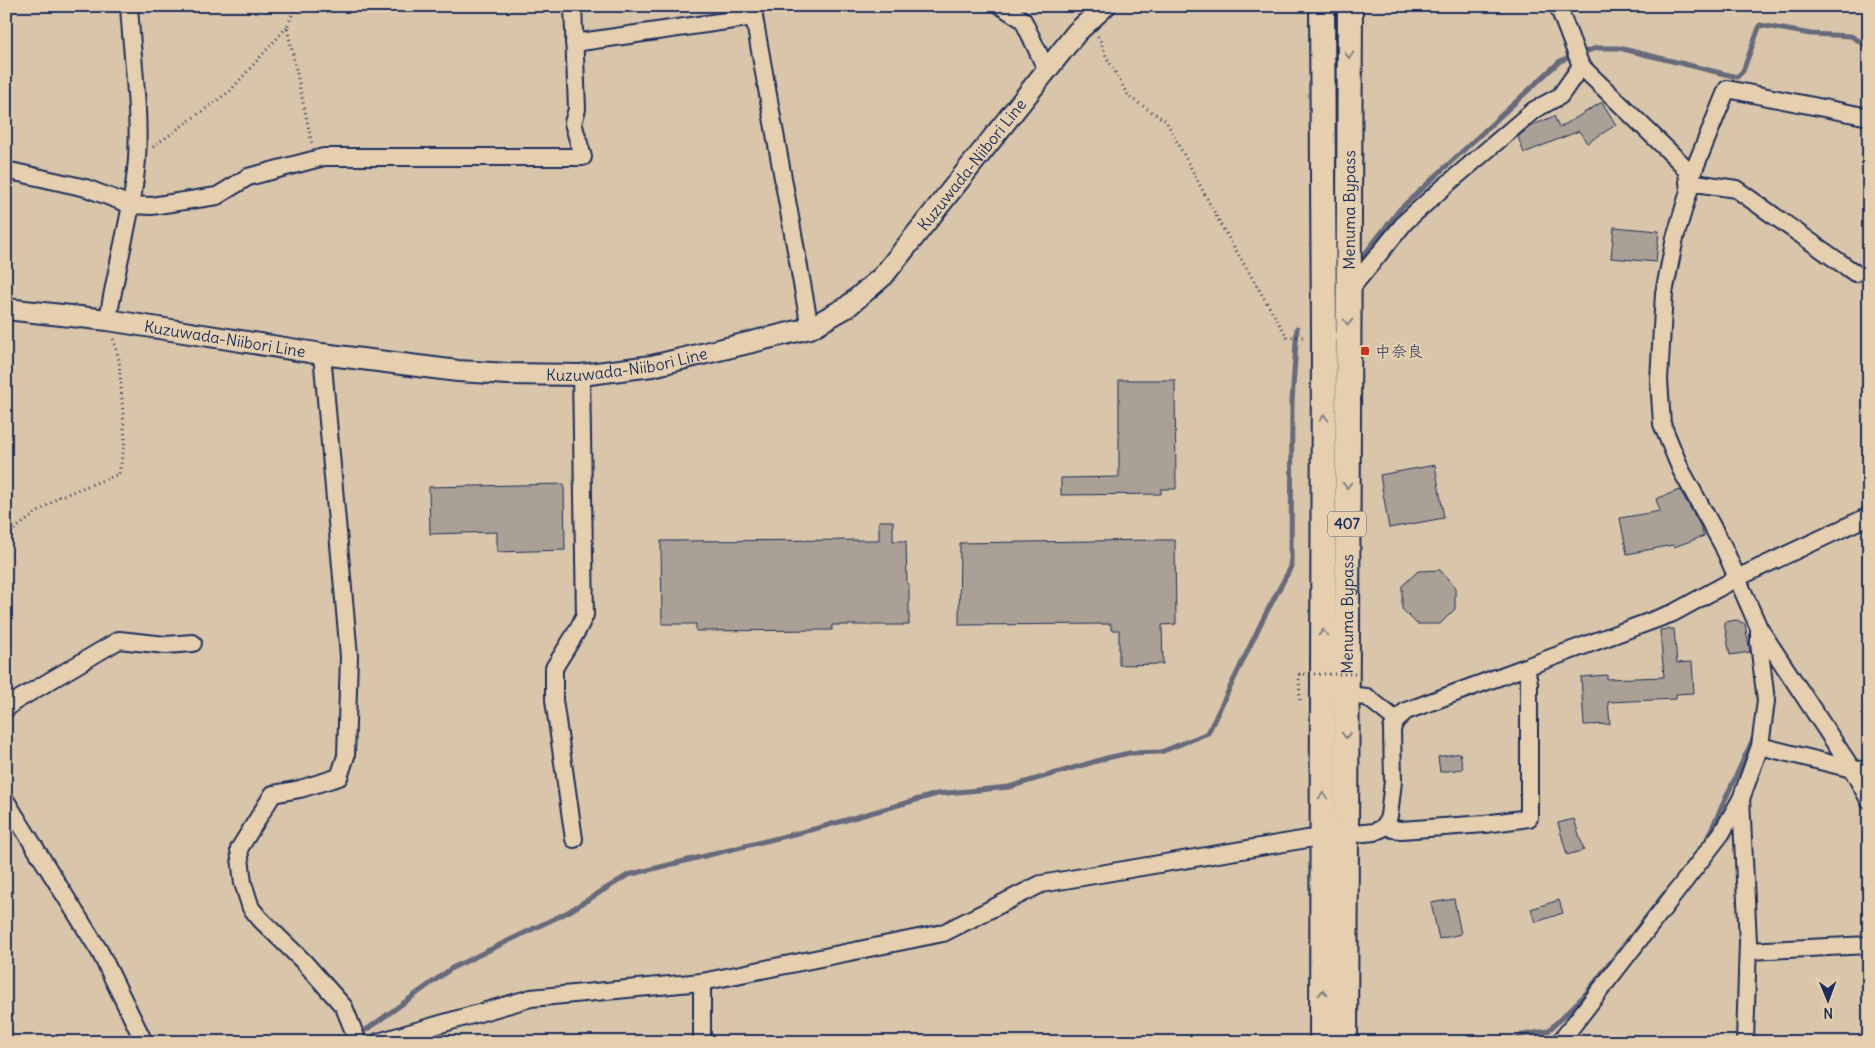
<svg xmlns="http://www.w3.org/2000/svg" width="1875" height="1048" font-family="Delius,'Klee One',sans-serif">
  <style>
    .lines { fill: none; stroke-linecap: round; stroke-linejoin: round }
    .stream { stroke: #666a7c; stroke-width: 5 }
    .building { fill: #aaa096; stroke: #1b2f5e }
    .minor-casing { stroke: #1b2f5e; stroke-width: 20 }
    .major-casing { stroke: #1b2f5e; stroke-width: 24 }
    .highway-casing { stroke: #1b2f5e; stroke-width: 28 }
    .path { stroke: #1b2f5e; stroke-width: 3; stroke-dasharray: 1 4; stroke-linecap: butt }
    .minor { stroke: #e5cfae; stroke-width: 16 }
    .major { stroke: #e5cfae; stroke-width: 20 }
    .highway { stroke: #e5cfae; stroke-width: 24 }
    .path-bridge { stroke: #1b2f5e; stroke-width: 3; stroke-dasharray: 1 4; stroke-linecap: butt }
    .oneway { stroke: #807f86 }
    .poi-dot { fill: #c8321e; stroke: #e5cfae; stroke-width: 2 }
    .labels { text-anchor: middle; stroke-width: 4.5; stroke-linejoin: round; paint-order: stroke }
    .shield { fill: #e5cfae; stroke: #585f76; stroke-width: 1 }
    .shield-label { font-size: 15px; font-weight: bold; fill: #1b2f5e }
    .street-label { font-size: 16px; fill: #1b2f5e; stroke: #e5cfae }
    .poi-label { font-size: 16px; fill: #1b2f5e; stroke: #e5cfae; text-anchor: start }
  </style>
  <rect width="100%" height="100%" fill="#d9c5a9"/>
  <filter id="ink" filterUnits="userSpaceOnUse"><feTurbulence type="fractalNoise" baseFrequency=".02" numOctaves="2"/><feDisplacementMap in="SourceGraphic" scale="10" xChannelSelector="R" yChannelSelector="G"/><feConvolveMatrix kernelMatrix="1 2 1 2 8 2 1 2 1" color-interpolation-filters="sRGB"/></filter>
  <g filter="url(#ink)">
    <g class="lines">
      <!-- stream -->
      <g class="stream">
        <path d="M1363,256l37,-47 160,-148 36,-13h23l118,29 6,-6 17,-46 51,9 40,2 18,11"/>
        <path d="M1706,841l47,-102"/>
        <path d="M336,1042l30,-12 86,-62 116,-56 60,-37 190,-47 119,-34 72,-7 98,-29 22,-5 32,-1 47,-19 56,-116 27,-50 1,-165 5,-74"/>
        <path d="M1513,1042l9,-7 26,-4 36,-35 81,-103"/>
      </g>
    </g>
    <!-- building -->
    <g class="building">
      <path d="M1602,102l14,23 -29,18 -8,-12 -55,22 -6,-16 13,-11 23,-10 5,12z"/>
      <path d="M1614,227l45,4 -3,31 -45,-4z"/>
      <path d="M1119,380h56l1,109h-15v5l-100,1v-17l58,-1z"/>
      <path d="M1435,465l9,53 -55,10 -9,-53z"/>
      <path d="M564,484l1,66 -68,2v-20l-67,2 -1,-47z"/>
      <path d="M1680,490l20,35 4,11 -30,11 -1,-2 -46,9 -7,-36 40,-7 -4,-12z"/>
      <path d="M879,521h14v20h13l1,43h2v41h-77v5l-136,1v-7h-34l-1,-83 218,-1z"/>
      <path d="M1157,540h18l1,84 -14,1 1,39 -44,1v-35h-8v-6l-152,1 1,-82z"/>
      <path d="M1440,570l15,17v22l-15,15h-23l-15,-15v-23l16,-15z"/>
      <path d="M1737,620l8,4 5,28 -20,3 -6,-33z"/>
      <path d="M1674,629l3,34 15,-1 2,31 -18,1v5l-68,3 2,22 -26,1 -3,-48 26,-2v4l57,-2 -4,-47z"/>
      <path d="M1460,753l3,16 -23,3 -2,-15z"/>
      <path d="M1574,819l10,31 -17,5 -9,-32z"/>
      <path d="M1454,899l7,35 -22,5 -8,-36z"/>
      <path d="M1559,900l4,13 -27,9 -5,-13z"/>
    </g>
    <g class="lines">
      <!-- minor casing -->
      <g class="minor-casing">
        <g id="minor">
          <path d="M752,6l58,322"/>
          <path d="M1001,6l22,14 24,51"/>
          <path d="M1558,6l23,60 101,98 5,8 2,19 -14,47 -11,55 -5,87 3,44 19,46 42,76 36,82 93,141 17,31"/>
          <path d="M574,43l180,-26"/>
          <path d="M6,170l80,18 45,17 20,1 66,-10 31,-19 76,-20h259l-10,-34 4,-14 -4,-103"/>
          <path d="M1855,273l-119,-84 -47,-7 38,-93 142,28"/>
          <path d="M1348,292l58,-71 39,-35 89,-76 26,-14 21,-30"/>
          <path d="M108,320c8,-54 25,-107 29,-161 3,-51 -5,-102 -8,-153"/>
          <path d="M322,354l27,302 -3,100 -7,21 -39,12 -27,5 -34,55 4,34 8,25 9,11 44,43 40,45 14,35"/>
          <path d="M1759,629v14l7,58 -6,45"/>
          <path d="M1346,695l21,2 29,23"/>
          <path d="M6,709l8,-7 105,-62 47,5 27,-2"/>
          <path d="M1741,799l7,143 -3,100"/>
          <path d="M6,801l94,151 44,90"/>
          <path d="M1386,824l7,5 8,1 84,-6 44,-6v-135l-3,-16"/>
          <path d="M574,839l-20,-139v-32l23,-37 8,-16 -4,-240"/>
          <path d="M1748,951l121,-6"/>
          <path d="M378,1042l153,-44 171,-16 241,-49 98,-49 266,-45 67,-7 7,-3 5,-5 3,-8 4,-35 -1,-52 4,-9 10,-9 267,-98 64,-35 132,-62"/>
          <path d="M702,1042v-60"/>
          <path d="M1560,1042l161,-208 20,-35 19,-53 92,23 17,2"/>
        </g>
      </g>
      <!-- major casing -->
      <g class="major-casing">
        <g id="major">
          <path id="s1" d="M6,309l102,11 214,34 136,17 50,3 73,1 71,-9 158,-38 37,-21 36,-31 194,-244 28,-26"/>
        </g>
      </g>
      <!-- highway casing -->
      <g class="highway-casing">
        <g id="highway">
          <path d="M1322,6l2,331 -2,705"/>
          <path id="s2" d="M1345,1042l5,-1036"/>
        </g>
      </g>
      <!-- path -->
      <g class="path">
        <path d="M296,6l-9,21 25,117"/>
        <path d="M1098,36l9,22 22,39 37,24 55,104 66,112h19"/>
        <path d="M153,147l77,-56 57,-64"/>
        <path d="M6,535l53,-38 60,-23 6,-34 -6,-80 -6,-22"/>
        <path d="M1299,674l1,29"/>
      </g>
      <!-- minor -->
      <use href="#minor" class="minor"/>
      <!-- major -->
      <use href="#major" class="major"/>
      <!-- highway -->
      <use href="#highway" class="highway"/>
      <!-- path-bridge -->
      <path class="path-bridge" d="M1299,674h65"/>
    </g>
    <!-- one-way arrows -->
    <defs><path id="oneway-chevron" d="M-2-3.5L2.5 0L-2 3.5" fill="none" stroke-width="1.6" stroke-linecap="round" stroke-linejoin="round" transform="scale(1.25)"/></defs>
    <g class="oneway">
      <use href="#oneway-chevron" transform="translate(1349 55) rotate(90)"/>
      <use href="#oneway-chevron" transform="translate(1348 322) rotate(90)"/>
      <use href="#oneway-chevron" transform="translate(1324 418) rotate(-90)"/>
      <use href="#oneway-chevron" transform="translate(1347 485) rotate(90)"/>
      <use href="#oneway-chevron" transform="translate(1323 633) rotate(-90)"/>
      <use href="#oneway-chevron" transform="translate(1346 735) rotate(90)"/>
      <use href="#oneway-chevron" transform="translate(1323 796) rotate(-90)"/>
      <use href="#oneway-chevron" transform="translate(1323 993) rotate(-90)"/>
    </g>
  </g>
  <!-- markers -->
  <rect class="poi-dot" x="1360" y="346" width="10" height="10" rx="2.5"/>
  <g class="labels">
    <!-- shield labels -->
    <rect class="shield" x="1328" y="511.5" width="38" height="25" rx="4"/>
    <g class="shield-label">
      <text x="1347" y="529">407</text>
    </g>
    <!-- street labels -->
    <g class="street-label">
      <text dy="6" stroke="none"><textPath href="#s1" startOffset="1046">Kuzuwada-Niibori Line</textPath></text>
      <text dy="6" stroke="none"><textPath href="#s2" startOffset="832">Menuma Bypass</textPath></text>
      <text dy="6" stroke="none"><textPath href="#s1" startOffset="221">Kuzuwada-Niibori Line</textPath></text>
      <text dy="6" stroke="none"><textPath href="#s1" startOffset="626">Kuzuwada-Niibori Line</textPath></text>
      <text dy="6" stroke="none"><textPath href="#s2" startOffset="428">Menuma Bypass</textPath></text>
    </g>
    <!-- poi labels -->
    <g class="poi-label">
      <text x="1375" y="357">中奈良</text>
    </g>
  </g>
  <!-- margin -->
  <rect width="1875" height="1048" fill="none" stroke="#e5cfae" stroke-width="25"/>
  <rect x="12" y="12" width="1850" height="1023" fill="none" stroke="#1b2f5e" stroke-width="2" filter="url(#ink)"/>
  <!-- north arrow -->
  <g transform="translate(1828 1000) rotate(179)" stroke="#e5cfae" stroke-width="4" paint-order="stroke">
  <path d="M0-4L9 19L0 12L-9 19Z" fill="#1b2f5e"/>
  <text y="-8" font-size="14" font-weight="bold" text-anchor="middle" fill="#1b2f5e">N</text>
  </g>
</svg>
